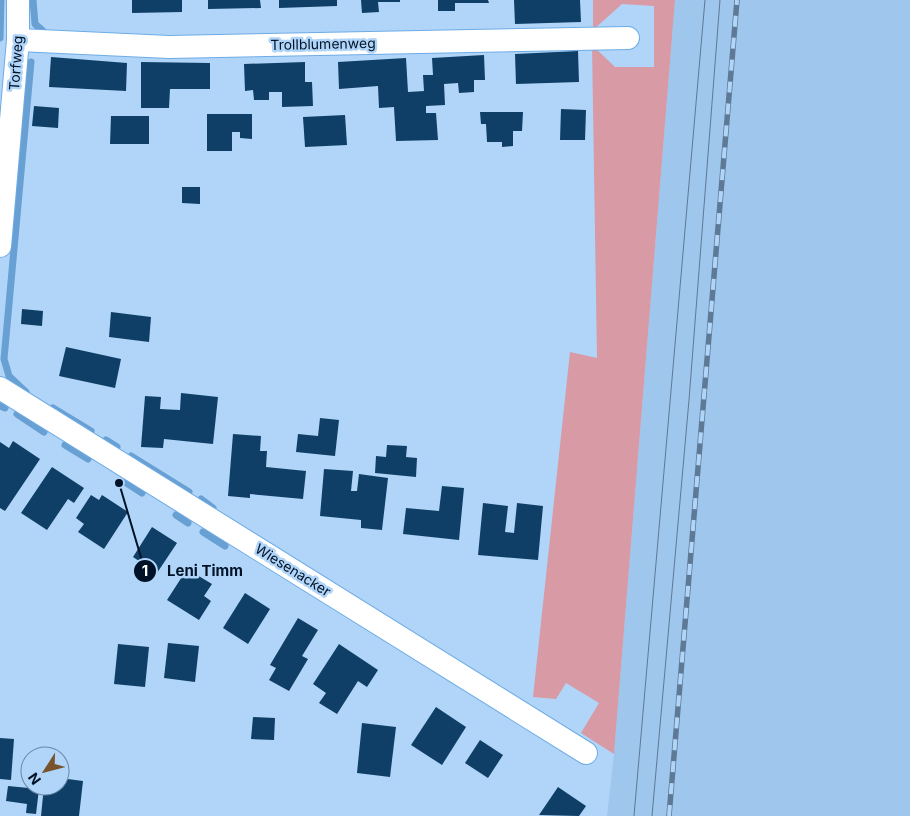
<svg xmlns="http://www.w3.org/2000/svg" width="910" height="816" font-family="Inter,sans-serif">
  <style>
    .built { fill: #9fc6ed }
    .green { fill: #d89aa5 }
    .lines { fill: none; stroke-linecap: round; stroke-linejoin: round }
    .stream { stroke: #68a0d4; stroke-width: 7 }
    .building { fill: #0f3f66 }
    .minor-casing { stroke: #6eace5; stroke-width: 24 }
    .minor { stroke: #fff; stroke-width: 22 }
    .tram { stroke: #5d7995; stroke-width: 1 }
    .rail-casing { stroke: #5d7995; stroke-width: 5.5 }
    .rail { stroke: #b0d5f8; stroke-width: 4; stroke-dasharray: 11; stroke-linecap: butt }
    .labels { text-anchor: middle; stroke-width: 5; stroke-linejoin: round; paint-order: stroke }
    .street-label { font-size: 14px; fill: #001227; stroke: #b0d5f8 }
    .leader { fill: none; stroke: #001227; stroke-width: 2 }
    .callout-dot { fill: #001227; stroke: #b0d5f8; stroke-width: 2 }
    .mark-label { font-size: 15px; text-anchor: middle; font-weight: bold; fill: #fff }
    .callout-label { font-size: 15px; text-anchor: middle; font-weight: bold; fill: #001227; stroke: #b0d5f8; stroke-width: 5; stroke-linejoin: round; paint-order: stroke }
  </style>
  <rect width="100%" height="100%" fill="#b0d5f8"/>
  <!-- built -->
  <path class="built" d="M675,0h235v816h-303l7,-62z"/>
  <!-- green -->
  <path class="green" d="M593,0h82l-61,754 -33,-21 18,-30 -33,-20 -10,16 -23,-2 37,-345 27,6 -5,-313 23,22h39v-61l-32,-2 -29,26z"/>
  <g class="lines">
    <!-- stream -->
    <g class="stream">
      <path d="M33,0l2,24 8,7"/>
      <path d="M0,38l1,-38"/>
      <path d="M26,392l-17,-16 -5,-17 27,-297"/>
      <path d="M0,406l5,2"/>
      <path d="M53,408l38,23"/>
      <path d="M17,414l27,18"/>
      <path d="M106,440l11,7"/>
      <path d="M65,445l23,14"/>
      <path d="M131,456l58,36"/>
      <path d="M122,480l20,13"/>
      <path d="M201,499l12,9"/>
      <path d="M176,515l12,8"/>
      <path d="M203,532l22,14"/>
    </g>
  </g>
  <!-- building -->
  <g class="building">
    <path d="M132,0h50v12l-50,1z"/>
    <path d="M208,0h52l1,8 -53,1z"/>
    <path d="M279,0h58v6l-58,2z"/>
    <path d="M361,0h39v2h-22l1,10 -17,1z"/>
    <path d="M438,0h50l1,3h-34v8h-17z"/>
    <path d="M514,0h66l1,22 -66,2z"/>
    <path d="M578,51l1,31 -63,2 -1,-30z"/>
    <path d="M484,55l1,25h-11v12l-15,1 -1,-10 -14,1 1,21 -19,1v7h10l2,27 -42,1 -2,-34 -15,1 -1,-22 -39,3 -1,-27 68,-4 2,34 16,-1 -1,-16h10l-1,-17z"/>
    <path d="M51,57l76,6 -1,28 -77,-4z"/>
    <path d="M141,62l69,1v26h-40l-1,19h-28z"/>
    <path d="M305,62v20h7l1,24 -31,1v-15h-13v8h-15l-1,-10 -8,1 -1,-27z"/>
    <path d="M34,106l25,2 -1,20 -26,-2z"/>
    <path d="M561,109l25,1 -1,30h-25z"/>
    <path d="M480,112h43l-1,19h-9v15l-11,1v-5h-15l-1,-18h-5z"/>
    <path d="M207,114h45v25l-12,-1v-6h-8v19h-25z"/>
    <path d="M345,115l2,30 -42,2 -2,-30z"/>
    <path d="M111,116h38v28h-39z"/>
    <path d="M182,187h18v17l-18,-1z"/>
    <path d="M22,309l21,2 -1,15 -21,-2z"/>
    <path d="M111,312l40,5 -2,25 -40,-5z"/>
    <path d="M66,347l55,12 -6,29 -56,-12z"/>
    <path d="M181,393l37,4 -5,47 -49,-5 -1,9 -22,-1 4,-51 16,1 -1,12 20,1z"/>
    <path d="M320,418l19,2 -4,36 -39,-4 2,-18 20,2z"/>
    <path d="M233,434l28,2 -1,15h7l-1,16 40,4 -3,28 -53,-5v4l-22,-2z"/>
    <path d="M13,441l27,18 -35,52 -5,-3v-66l9,6z"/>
    <path d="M387,445l20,1 -1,11 11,1 -1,19 -41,-4 1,-17 10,1z"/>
    <path d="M52,467l32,21 -10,15 -6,-4 -21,31 -26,-17z"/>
    <path d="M324,469l29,2 -2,20h6l2,-17 29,4 -6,52 -21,-2v-8l-41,-4z"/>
    <path d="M442,486l22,2 -5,52 -56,-6 3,-26 33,3z"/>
    <path d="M91,495l8,5 3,-5 26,17 -24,37 -26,-17 6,-8 -8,-6z"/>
    <path d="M483,503l25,3 -3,26 9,1 3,-30 26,3 -5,54 -60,-5z"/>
    <path d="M152,527l25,16 -20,30 -24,-16z"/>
    <path d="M187,569l25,15 -8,12 7,5 -12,19 -32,-20z"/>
    <path d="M245,593l25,16 -22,35 -25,-16z"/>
    <path d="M298,618l20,12 -16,26 6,3 -19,32 -20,-11 7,-12 -6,-3z"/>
    <path d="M168,643l31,3 -4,36 -31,-4z"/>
    <path d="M118,644l31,3 -4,40 -31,-3z"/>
    <path d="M339,644l39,26 -11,17 -9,-6 -21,33 -18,-11 7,-10 -13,-9z"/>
    <path d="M436,707l30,20 -24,38 -31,-20z"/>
    <path d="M253,717l22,1 -1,22 -23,-1z"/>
    <path d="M362,723l34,4 -6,50 -33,-4z"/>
    <path d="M0,738l14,1 -3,41 -11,-1z"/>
    <path d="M480,740l23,15 -15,23 -23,-15z"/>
    <path d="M60,778l23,3 -4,35h-38l3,-30h16z"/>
    <path d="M8,786l31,3 -3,25 -10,-1 1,-9 -21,-3z"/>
    <path d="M558,787l28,19 -7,10 -40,-1z"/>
  </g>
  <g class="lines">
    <!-- minor casing -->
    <g class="minor-casing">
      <g id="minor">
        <path d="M18,40l151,7 459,-9"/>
        <path d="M0,246l18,-206v-40"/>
        <path d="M0,388l586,365"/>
      </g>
    </g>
    <!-- minor -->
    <use href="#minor" class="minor"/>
    <!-- tram -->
    <g class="tram">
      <path d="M634,816l71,-816"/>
      <path d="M652,816l37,-416 31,-400"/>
    </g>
    <!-- rail casing -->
    <g class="rail-casing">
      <path id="rail" d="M669,816l68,-816"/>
    </g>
    <!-- rail -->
    <use href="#rail" class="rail"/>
  </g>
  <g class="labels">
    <!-- street labels -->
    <g class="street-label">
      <text transform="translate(323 44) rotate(-1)" y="5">Trollblumenweg</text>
      <text transform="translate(16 63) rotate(-86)" y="5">Torfweg</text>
      <text transform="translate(293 570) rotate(32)" y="5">Wiesenacker</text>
    </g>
  </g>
  <!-- callouts -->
  <path class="leader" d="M119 483L145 571"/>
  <g class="callout-dot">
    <circle cx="119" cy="483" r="5"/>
    <circle cx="145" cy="571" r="12"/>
  </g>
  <g class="mark-label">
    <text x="145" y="576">1</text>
  </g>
  <g class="callout-label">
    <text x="205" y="576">Leni Timm</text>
  </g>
  <!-- north arrow -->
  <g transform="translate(45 771) rotate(234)"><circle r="24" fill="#b0d5f8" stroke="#6a87a4"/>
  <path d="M0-4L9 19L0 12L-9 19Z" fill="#77542d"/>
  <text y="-8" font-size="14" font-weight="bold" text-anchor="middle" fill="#001227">N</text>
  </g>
</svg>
